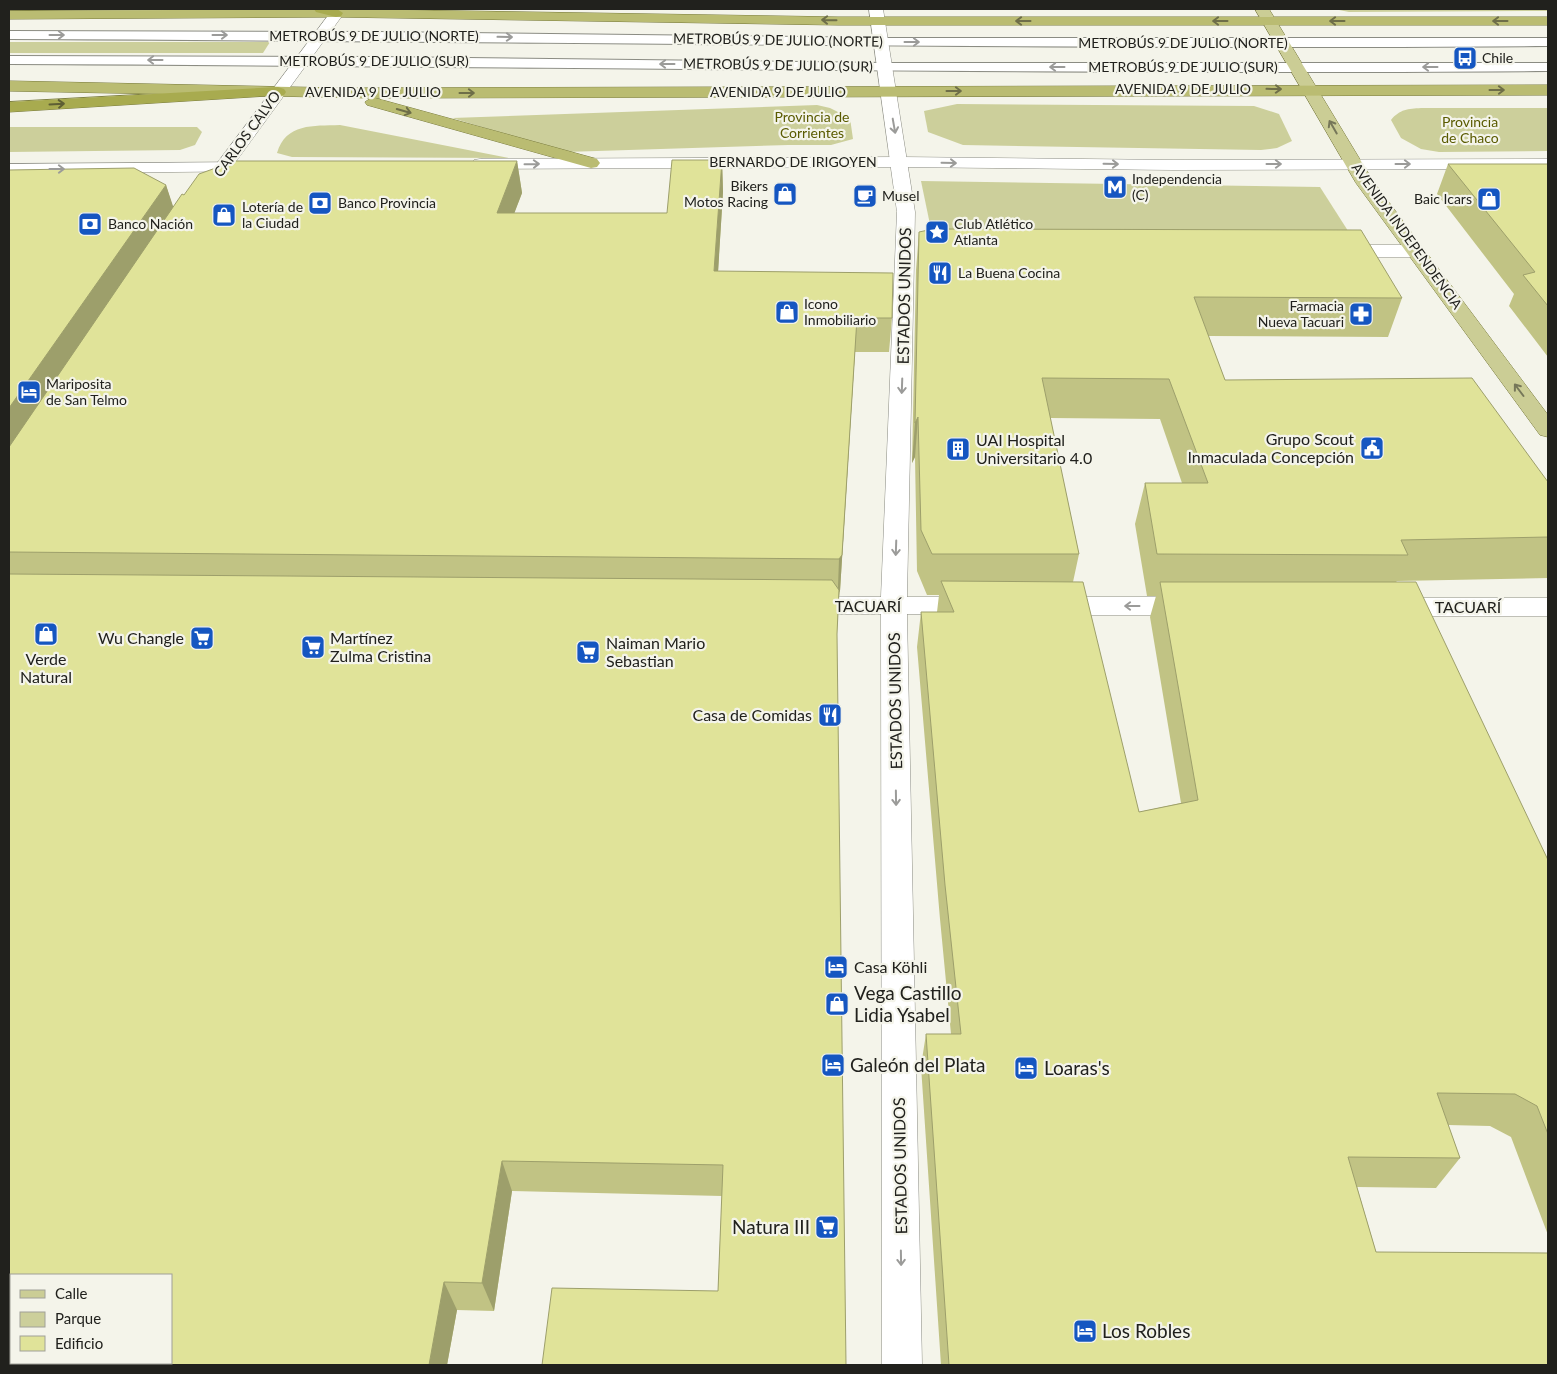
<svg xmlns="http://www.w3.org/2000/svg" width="1557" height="1374" font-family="Lato,sans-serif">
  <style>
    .green { fill: #cccf9b }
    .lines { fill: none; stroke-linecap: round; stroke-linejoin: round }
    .service-casing { stroke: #8b8c83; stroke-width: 2 }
    .minor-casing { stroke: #8b8c83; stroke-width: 1 }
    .tertiary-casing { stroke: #8b8c83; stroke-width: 1 }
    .primary-casing { stroke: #797b3e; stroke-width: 1 }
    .trunk-casing { stroke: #797b3e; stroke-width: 1 }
    .motorway-casing { stroke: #797b3e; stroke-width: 1 }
    .service { fill: #fff; fill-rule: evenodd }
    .minor { fill: #fff; fill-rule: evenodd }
    .tertiary { fill: #fff; fill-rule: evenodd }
    .primary { fill: #cbcd95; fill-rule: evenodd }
    .trunk { fill: #babc72; fill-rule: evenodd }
    .motorway { fill: #a8ab4f; fill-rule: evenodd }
    .wall { fill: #c1c384; fill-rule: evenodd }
    .shaded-wall { fill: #9d9f6b }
    .building { fill: #e0e399; stroke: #9d9f6b; fill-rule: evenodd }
    .oneway { stroke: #6e6e48 }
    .oneway2 { stroke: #9b9b99 }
    .oneway3 { stroke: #5e5f34 }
    .oneway4 { stroke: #767759 }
    .labels { text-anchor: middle; stroke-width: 4.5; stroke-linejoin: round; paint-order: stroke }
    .far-street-label { font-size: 14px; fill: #21211d; stroke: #f4f4ea }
    .far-poi-label { font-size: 14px; fill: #21211d; stroke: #f4f4ea; text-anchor: start }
    .far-park-label { font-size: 14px; fill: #5a5b00; stroke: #f4f4ea }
    .street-label { font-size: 16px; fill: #21211d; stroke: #f4f4ea }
    .poi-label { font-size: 16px; fill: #21211d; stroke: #f4f4ea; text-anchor: start }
    .near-poi-label { font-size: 19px; fill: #21211d; stroke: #f4f4ea; text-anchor: start }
  </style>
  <rect width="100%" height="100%" fill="#f4f4ea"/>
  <!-- green -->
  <g class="green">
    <path d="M1334,9h214v2l-199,1z"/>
    <path d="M9,42h261l-7,11h-254z"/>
    <path d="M957,104l297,2 25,8 13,27 -15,7 -16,2 -298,-5 -35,-13 -4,-21z"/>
    <path d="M817,105l13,3 20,10 3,21 -22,6h-43l-223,7 -113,-34z"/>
    <path d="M1421,108h127v43l-109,1 -18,-3 -20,-11 -10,-18c9,-11 17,-11 30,-12z"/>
    <path d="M340,125l169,33 -217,-1 -15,-4c9,-30 36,-27 63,-28z"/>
    <path d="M9,127h188l5,5 -7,13 -15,5 -171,2z"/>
    <path d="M921,181l399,6 30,47 -417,5z"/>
  </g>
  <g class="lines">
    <!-- service casing -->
    <g class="service-casing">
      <g id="service">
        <path d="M9,31l367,1 505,6h667v8c-513,4 -1026,-5 -1539,-7z"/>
        <path d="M9,56l369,1 507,6h663v8c-513,4 -1026,-5 -1539,-7z"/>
      </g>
    </g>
    <!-- minor casing -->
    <g class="minor-casing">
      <g id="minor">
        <path d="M333,9h14l-137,188 -6,1 -6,-1 -3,-4z"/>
        <path d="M869,9h14l32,203 -8,385h67l9,3 4,6 -4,6 -9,3 -67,-1 15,751h-40l-1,-751h-79l-9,-3 -4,-6 4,-6 9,-3 79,1 16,-385z"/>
        <path d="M1338,245h78l7,2 3,4 -3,4 -7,2h-78l-7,-2 -3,-4 3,-4z"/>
        <path d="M1052,597h137l9,3 4,6 -4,6 -9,3h-137l-9,-3 -4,-6 4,-6z"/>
        <path d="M1390,598h158v18h-158l-9,-3 -4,-6 4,-6z"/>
      </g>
    </g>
    <!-- tertiary casing -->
    <g class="tertiary-casing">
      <g id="tertiary">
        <path d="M900,157l273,3 375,-1v10l-375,1 -273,-3 -420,2 -6,-1 -3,-4 3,-4 6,-1z"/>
        <path d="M254,162l6,1 3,4 -3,4 -251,3v-10z"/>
      </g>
    </g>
    <!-- primary casing -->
    <g class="primary-casing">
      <path id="primary" d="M1255,9h14l104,172 175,234v22l-8,-2 -184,-252z"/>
    </g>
    <!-- trunk casing -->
    <g class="trunk-casing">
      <g id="trunk">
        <path d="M340,9l498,8h710v8h-710l-502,-8 -327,2v-8z"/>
        <path d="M9,81l331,7 1208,-3v10l-1173,3 222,61 3,4 -3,4 -6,1 -224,-63 -2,-3 6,-4 -362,-7z"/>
      </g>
    </g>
    <!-- motorway casing -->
    <g class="motorway-casing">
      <g id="motorway">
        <path d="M314,9h23l6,4 -2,3 -5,1 -20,-5z"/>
        <path d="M278,87l6,2 2,3 -2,3 -275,17v-10z"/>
      </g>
    </g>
    <!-- service -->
    <use href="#service" class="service"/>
    <!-- minor -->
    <use href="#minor" class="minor"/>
    <!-- tertiary -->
    <use href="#tertiary" class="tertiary"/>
    <!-- primary -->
    <use href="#primary" class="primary"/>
    <!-- trunk -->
    <use href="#trunk" class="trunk"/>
    <!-- motorway -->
    <use href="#motorway" class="motorway"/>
  </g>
  <!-- wall -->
  <g class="wall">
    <path d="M722,160l1,32 -5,79 174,47 -3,34h-34l-15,239 -122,700 4,-95 -210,-5 -18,120 -37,-1 -10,55h-438v-1195l157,15 7,23 11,-13 333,-34 5,32 -8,20h153z"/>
    <path d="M1448,164h100v193l-39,-51 5,-12 -77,-100z"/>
    <path d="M919,232l483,66 -14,39 -180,-1 17,44 323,102v96l-151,3 -1,1 152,278v375l-37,-98 -21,-11 -42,-1 12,33 -24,30 -79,-1 19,65 172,113h-607l-20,-299 5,-32h25l-11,-115 -23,-272 4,-35h16l2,-17h-12l-10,-24 -2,-114 -3,6 4,-193zM1050,418l110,1 22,64h-37l-10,41 12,72h9l-6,21 31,186 -42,9 -66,-230 6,-28z"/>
  </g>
  <!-- shaded-wall -->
  <g class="shaded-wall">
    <path d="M722,160l1,32 -7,113 -2,-34z"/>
    <path d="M517,161l5,32 -20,53 -5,-33z"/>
    <path d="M166,185l11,33 -168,250v-60z"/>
    <path d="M857,318l-17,273 -1,1 -4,78 4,-111z"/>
    <path d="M918,417l-3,40 -3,6 3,-40z"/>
    <path d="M502,1161l10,30 -18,120 -12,-28z"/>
    <path d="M444,1282l13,28 -10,55h-18z"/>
  </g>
  <!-- building -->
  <g class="building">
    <path d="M672,160h50l-8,111 179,2 -1,45h-35l-15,237 -3,4 -830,-7v-105l173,-253 2,1 15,-21 36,-13h282l-20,52h170z"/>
    <path d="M1448,164h100v142l-25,-31 12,-3z"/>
    <path d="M134,168l32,17 -157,223v-238z"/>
    <path d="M933,229l428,1 41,68 -208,-1 31,83 247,-2 76,104v55l-147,3 7,15 -251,-1 -12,-71h63l-39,-104 -127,-1 37,176h-147l-11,-24 -3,-113 -3,6 4,-191z"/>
    <path d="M9,574l823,6 7,10 -2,44 9,731h-304l10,-77 166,3 5,-126 -221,-4 -20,122 -38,-1 -15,83h-420zM11,1275h160v88h-160z"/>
    <path d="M941,581l142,1 56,230 59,-12 -38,-218h256l132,278v274l-11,-28 -22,-12 -78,-1 23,65 -112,-1 28,95 172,1v112h-599l-23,-331h35l-16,-149 -24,-273h33z"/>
  </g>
  <!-- one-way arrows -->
  <defs><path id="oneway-shaft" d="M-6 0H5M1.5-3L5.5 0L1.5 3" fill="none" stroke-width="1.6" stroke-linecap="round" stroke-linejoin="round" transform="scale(1.25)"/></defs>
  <g class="oneway">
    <use href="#oneway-shaft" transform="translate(829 20) rotate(-179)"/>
    <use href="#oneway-shaft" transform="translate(1023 21) rotate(-180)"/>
    <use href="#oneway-shaft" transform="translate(1220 21) rotate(180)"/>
    <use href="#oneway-shaft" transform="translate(1337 21) rotate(180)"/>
    <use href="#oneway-shaft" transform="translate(1500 21) rotate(180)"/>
    <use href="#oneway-shaft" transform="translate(1274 89) rotate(1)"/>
    <use href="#oneway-shaft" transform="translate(1497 90)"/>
    <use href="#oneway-shaft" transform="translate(954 91)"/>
    <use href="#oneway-shaft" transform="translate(467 93)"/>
    <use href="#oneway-shaft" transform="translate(404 111) rotate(16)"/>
  </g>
  <g class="oneway2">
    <use href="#oneway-shaft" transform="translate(57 35)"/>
    <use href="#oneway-shaft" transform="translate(220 35)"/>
    <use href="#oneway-shaft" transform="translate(505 37) rotate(1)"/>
    <use href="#oneway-shaft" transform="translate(912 42)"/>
    <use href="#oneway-shaft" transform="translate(155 60) rotate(-180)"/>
    <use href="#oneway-shaft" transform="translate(667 64) rotate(-180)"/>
    <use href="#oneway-shaft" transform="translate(1057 67) rotate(-180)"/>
    <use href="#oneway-shaft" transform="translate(1430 67) rotate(180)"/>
    <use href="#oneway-shaft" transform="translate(894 126) rotate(80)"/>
    <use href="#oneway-shaft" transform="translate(949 163) rotate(1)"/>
    <use href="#oneway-shaft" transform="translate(532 164) rotate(-1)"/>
    <use href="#oneway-shaft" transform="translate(1111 164) rotate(1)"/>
    <use href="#oneway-shaft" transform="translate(1274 164)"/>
    <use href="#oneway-shaft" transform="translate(1403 164)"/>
    <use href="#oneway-shaft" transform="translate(57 169)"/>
    <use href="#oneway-shaft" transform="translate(902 386) rotate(92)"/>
    <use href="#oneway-shaft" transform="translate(896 548) rotate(92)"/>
    <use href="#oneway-shaft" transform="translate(1132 606) rotate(-180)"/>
    <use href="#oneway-shaft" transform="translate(896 798) rotate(89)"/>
    <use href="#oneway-shaft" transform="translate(901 1258) rotate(89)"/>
  </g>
  <use class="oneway3" href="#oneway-shaft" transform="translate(57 104) rotate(-3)"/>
  <g class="oneway4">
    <use href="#oneway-shaft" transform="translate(1333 127) rotate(-120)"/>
    <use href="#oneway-shaft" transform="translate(1519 390) rotate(-127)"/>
  </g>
  <!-- icons -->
  <defs>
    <g id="bus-square" transform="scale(1.25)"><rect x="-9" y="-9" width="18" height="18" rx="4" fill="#1556c1" stroke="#f4f4ea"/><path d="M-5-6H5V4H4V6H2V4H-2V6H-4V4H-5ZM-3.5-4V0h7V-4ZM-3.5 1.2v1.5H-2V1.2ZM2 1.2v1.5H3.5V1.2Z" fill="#fff"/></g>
    <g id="metro-square" transform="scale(1.25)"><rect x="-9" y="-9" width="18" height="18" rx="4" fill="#1556c1" stroke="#f4f4ea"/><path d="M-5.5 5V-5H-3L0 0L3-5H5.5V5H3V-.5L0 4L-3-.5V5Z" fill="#fff"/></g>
    <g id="shop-square" transform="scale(1.25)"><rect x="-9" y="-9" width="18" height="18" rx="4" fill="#1556c1" stroke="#f4f4ea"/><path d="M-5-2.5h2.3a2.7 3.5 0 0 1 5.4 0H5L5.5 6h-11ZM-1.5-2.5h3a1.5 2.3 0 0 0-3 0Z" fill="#fff"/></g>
    <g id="cafe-square" transform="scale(1.25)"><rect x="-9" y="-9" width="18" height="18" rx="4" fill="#1556c1" stroke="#f4f4ea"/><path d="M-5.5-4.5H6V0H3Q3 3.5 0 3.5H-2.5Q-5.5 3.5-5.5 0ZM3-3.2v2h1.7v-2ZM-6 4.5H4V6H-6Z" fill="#fff"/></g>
    <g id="bank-square" transform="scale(1.25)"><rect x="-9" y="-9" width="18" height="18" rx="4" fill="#1556c1" stroke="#f4f4ea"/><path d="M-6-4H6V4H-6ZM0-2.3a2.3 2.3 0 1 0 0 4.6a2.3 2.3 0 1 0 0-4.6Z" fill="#fff"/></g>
    <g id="sight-square" transform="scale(1.25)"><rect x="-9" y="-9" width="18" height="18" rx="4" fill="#1556c1" stroke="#f4f4ea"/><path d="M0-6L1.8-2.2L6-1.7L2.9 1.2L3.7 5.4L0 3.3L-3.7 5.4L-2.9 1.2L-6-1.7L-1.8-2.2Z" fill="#fff"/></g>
    <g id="restaurant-square" transform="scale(1.25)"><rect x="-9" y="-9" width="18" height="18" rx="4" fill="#1556c1" stroke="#f4f4ea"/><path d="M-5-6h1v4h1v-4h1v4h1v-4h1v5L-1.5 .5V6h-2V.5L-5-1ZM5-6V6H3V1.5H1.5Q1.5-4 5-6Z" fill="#fff"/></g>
    <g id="pharmacy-square" transform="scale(1.25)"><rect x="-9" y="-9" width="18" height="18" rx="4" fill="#1556c1" stroke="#f4f4ea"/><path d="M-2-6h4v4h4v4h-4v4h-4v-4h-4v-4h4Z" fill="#fff"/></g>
    <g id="hotel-square" transform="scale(1.25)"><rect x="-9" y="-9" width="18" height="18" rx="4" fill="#1556c1" stroke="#f4f4ea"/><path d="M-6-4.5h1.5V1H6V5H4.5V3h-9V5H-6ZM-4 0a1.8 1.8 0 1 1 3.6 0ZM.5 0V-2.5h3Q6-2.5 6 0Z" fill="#fff"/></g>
    <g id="civic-square" transform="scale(1.25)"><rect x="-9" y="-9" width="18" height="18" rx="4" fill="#1556c1" stroke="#f4f4ea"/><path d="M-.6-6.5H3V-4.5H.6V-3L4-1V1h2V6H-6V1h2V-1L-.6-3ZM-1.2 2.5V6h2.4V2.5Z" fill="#fff"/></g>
    <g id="building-square" transform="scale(1.25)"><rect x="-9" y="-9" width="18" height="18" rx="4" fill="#1556c1" stroke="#f4f4ea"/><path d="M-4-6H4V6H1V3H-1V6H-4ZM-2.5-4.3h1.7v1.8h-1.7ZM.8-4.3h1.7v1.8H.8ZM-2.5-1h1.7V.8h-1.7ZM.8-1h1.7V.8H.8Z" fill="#fff"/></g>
    <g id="supermarket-square" transform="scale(1.25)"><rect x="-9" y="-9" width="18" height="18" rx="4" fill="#1556c1" stroke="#f4f4ea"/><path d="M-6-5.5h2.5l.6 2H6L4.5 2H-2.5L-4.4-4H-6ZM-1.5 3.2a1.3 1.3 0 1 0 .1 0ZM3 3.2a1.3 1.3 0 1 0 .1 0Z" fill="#fff"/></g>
  </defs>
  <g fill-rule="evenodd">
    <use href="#bus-square" x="1465" y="58"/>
    <use href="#metro-square" x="1115" y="187"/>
    <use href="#shop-square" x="785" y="194"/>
    <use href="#cafe-square" x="865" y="196"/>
    <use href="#shop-square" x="1489" y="199"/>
    <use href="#bank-square" x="320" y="203"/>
    <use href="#shop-square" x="224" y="215"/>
    <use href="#bank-square" x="90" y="224"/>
    <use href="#sight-square" x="937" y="232"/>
    <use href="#restaurant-square" x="940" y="273"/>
    <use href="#shop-square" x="787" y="312"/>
    <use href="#pharmacy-square" x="1361" y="314"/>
    <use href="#hotel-square" x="29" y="392"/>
    <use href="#civic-square" x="1372" y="448"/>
    <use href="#building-square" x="958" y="449"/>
    <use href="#shop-square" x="46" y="634"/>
    <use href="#supermarket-square" x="202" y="638"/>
    <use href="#supermarket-square" x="313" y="647"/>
    <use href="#supermarket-square" x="588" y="652"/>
    <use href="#restaurant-square" x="830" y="715"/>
    <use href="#hotel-square" x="836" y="967"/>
    <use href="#shop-square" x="837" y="1004"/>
    <use href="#hotel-square" x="833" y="1065"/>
    <use href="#hotel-square" x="1026" y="1068"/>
    <use href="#supermarket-square" x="827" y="1227"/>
    <use href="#hotel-square" x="1085" y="1331"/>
  </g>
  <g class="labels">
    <!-- far-street labels -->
    <g class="far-street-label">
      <text x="374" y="41">METROBÚS 9 DE JULIO (NORTE)</text>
      <text transform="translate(778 40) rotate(1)" y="5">METROBÚS 9 DE JULIO (NORTE)</text>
      <text x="1183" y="48">METROBÚS 9 DE JULIO (NORTE)</text>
      <text x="374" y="66">METROBÚS 9 DE JULIO (SUR)</text>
      <text transform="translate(778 65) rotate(1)" y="5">METROBÚS 9 DE JULIO (SUR)</text>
      <text x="1183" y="72">METROBÚS 9 DE JULIO (SUR)</text>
      <text x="1183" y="94">AVENIDA 9 DE JULIO</text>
      <text x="373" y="97">AVENIDA 9 DE JULIO</text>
      <text x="778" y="97">AVENIDA 9 DE JULIO</text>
      <text transform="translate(247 134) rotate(-54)" y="5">CARLOS CALVO</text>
      <text x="793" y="167">BERNARDO DE IRIGOYEN</text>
      <text transform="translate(1407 236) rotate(54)" y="5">AVENIDA INDEPENDENCIA</text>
    </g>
    <!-- far-poi labels -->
    <g class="far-poi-label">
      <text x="1482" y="63">Chile</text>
      <text x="1132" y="184">Independencia<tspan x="1132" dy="16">(C)</tspan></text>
      <text x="768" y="191" text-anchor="end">Bikers<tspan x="768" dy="16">Motos Racing</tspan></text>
      <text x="882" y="201">Musel</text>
      <text x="1472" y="204" text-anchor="end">Baic Icars</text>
      <text x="338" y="208">Banco Provincia</text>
      <text x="242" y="212">Lotería de<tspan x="242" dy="16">la Ciudad</tspan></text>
      <text x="108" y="229">Banco Nación</text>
      <text x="954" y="229">Club Atlético<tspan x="954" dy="16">Atlanta</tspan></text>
      <text x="958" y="278">La Buena Cocina</text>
      <text x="804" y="309">Icono<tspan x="804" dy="16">Inmobiliario</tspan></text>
      <text x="1344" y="311" text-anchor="end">Farmacia<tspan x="1344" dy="16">Nueva Tacuari</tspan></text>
      <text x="46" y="389">Mariposita<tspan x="46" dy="16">de San Telmo</tspan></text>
    </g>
    <!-- far-park labels -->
    <g class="far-park-label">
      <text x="812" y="122">Provincia de<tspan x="812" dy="16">Corrientes</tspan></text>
      <text x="1470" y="127">Provincia<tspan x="1470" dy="16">de Chaco</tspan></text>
    </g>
    <!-- street labels -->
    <g class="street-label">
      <text transform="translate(904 296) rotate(-89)" y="6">ESTADOS UNIDOS</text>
      <text x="868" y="612">TACUARÍ</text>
      <text x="1468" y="613">TACUARÍ</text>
      <text transform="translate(895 701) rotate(-91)" y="6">ESTADOS UNIDOS</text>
      <text transform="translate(900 1166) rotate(-91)" y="6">ESTADOS UNIDOS</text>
    </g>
    <!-- poi labels -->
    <g class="poi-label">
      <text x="1354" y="445" text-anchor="end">Grupo Scout<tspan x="1354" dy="18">Inmaculada Concepción</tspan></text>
      <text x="976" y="446">UAI Hospital<tspan x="976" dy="18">Universitario 4.0</tspan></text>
      <text x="184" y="644" text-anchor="end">Wu Changle</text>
      <text x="330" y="644">Martínez<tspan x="330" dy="18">Zulma Cristina</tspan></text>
      <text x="606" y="649">Naiman Mario<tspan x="606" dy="18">Sebastian</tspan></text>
      <text x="46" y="665" text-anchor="middle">Verde<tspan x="46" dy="18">Natural</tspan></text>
      <text x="812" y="721" text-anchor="end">Casa de Comidas</text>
      <text x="854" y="973">Casa Köhli</text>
    </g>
    <!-- near-poi labels -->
    <g class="near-poi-label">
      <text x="854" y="1000">Vega Castillo<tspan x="854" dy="22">Lidia Ysabel</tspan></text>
      <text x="850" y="1072">Galeón del Plata</text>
      <text x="1044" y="1075">Loaras's</text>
      <text x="810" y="1234" text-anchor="end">Natura III</text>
      <text x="1102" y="1338">Los Robles</text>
    </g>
  </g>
  <!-- border -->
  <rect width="1557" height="1374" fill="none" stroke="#21211d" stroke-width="20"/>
  <!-- legend -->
  <rect x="10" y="1274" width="162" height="90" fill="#f4f4ea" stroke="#a0a098"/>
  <rect x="20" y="1290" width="25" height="8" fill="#cbcd95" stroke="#a0a098"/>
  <text x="55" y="1299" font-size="15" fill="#21211d">Calle</text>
  <rect x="20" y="1312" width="25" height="15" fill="#cccf9b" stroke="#a0a098"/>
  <text x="55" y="1324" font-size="15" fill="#21211d">Parque</text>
  <rect x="20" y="1336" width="25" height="15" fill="#e0e399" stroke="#a0a098"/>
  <text x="55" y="1349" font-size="15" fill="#21211d">Edificio</text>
</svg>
